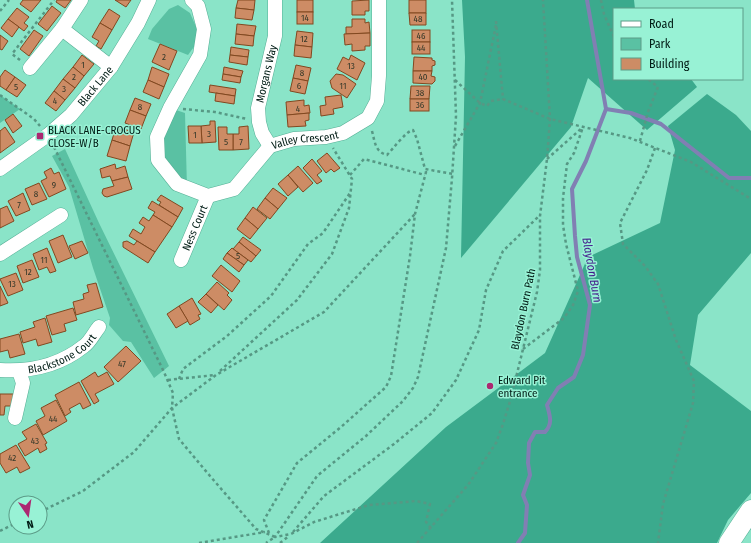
<svg xmlns="http://www.w3.org/2000/svg" width="751" height="543" font-family="'Fira Sans Condensed',sans-serif">
  <style>
    .green { fill: #5ac1a3 }
    .forest { fill: #3baa8d }
    .lines { fill: none; stroke-linecap: round; stroke-linejoin: round }
    .stream { stroke: #817fb3; stroke-width: 4 }
    .building { fill: #cd8c65; stroke: #824820 }
    .street-casing { stroke: #55af95; stroke-width: 15 }
    .secondary-casing { stroke: #55af95; stroke-width: 21 }
    .path { stroke: #569884; stroke-width: 2.5; stroke-dasharray: 3 3; stroke-linecap: butt }
    .street { stroke: #fff; stroke-width: 14 }
    .secondary { stroke: #fff; stroke-width: 20 }
    .poi-dot { fill: #ac2871; stroke: #98f2d5; stroke-width: 1.5 }
    .labels { text-anchor: middle; stroke-width: 3; stroke-linejoin: round; paint-order: stroke }
    .number-label { font-size: 9px; fill: #343829 }
    .street-label { font-size: 11px; fill: #011c15; stroke: #98f2d5 }
    .poi-label { font-size: 11px; fill: #011c15; stroke: #98f2d5; text-anchor: start }
    .water-label { font-size: 12px; font-style: italic; fill: #441c8b; stroke: #98f2d5 }
  </style>
  <rect width="100%" height="100%" fill="#8ae4c8"/>
  <!-- green -->
  <g class="green">
    <path d="M178,5l12,8 7,16 -1,15 -8,11 -40,-16 4,-10 17,-20z"/>
    <path d="M0,95l20,14 -20,14z"/>
    <path d="M170,108l15,5 2,75 -29,-28z"/>
    <path d="M65,149l34,74 70,143 -15,12 -23,-36 -8,-1 -14,-16 1,-7 -17,-50 -24,-81 -17,-31z"/>
  </g>
  <!-- forest -->
  <g class="forest">
    <path d="M462,0h172l1,9h-21v70h77l6,8 -50,43 -59,-52 -17,49 -110,131 4,-201z"/>
    <path d="M707,94l29,21 15,16v122l-53,62 -8,50 61,46v82l-23,27 -11,23h-397l126,-116 99,-74 43,-96 72,-34 15,-73 -7,-24z"/>
  </g>
  <g class="lines">
    <!-- stream -->
    <g class="stream">
      <path d="M606,109l25,4 30,11 68,54h22"/>
      <path d="M518,543l7,-10 2,-28 -4,-10 7,-20 -2,-12 1,-20 6,-11h10c8,-8 5,-16 2,-27l11,-17 16,-11 9,-22 7,-50 -13,-48 -2,-21 -3,-47 14,-28 20,-52 -19,-109"/>
    </g>
  </g>
  <!-- building -->
  <g class="building">
    <path d="M23,0h18l-10,12 -11,-8z"/>
    <path d="M57,0h14l-6,8 -9,-6z"/>
    <path d="M115,0h16l-5,7z"/>
    <path d="M238,0h17l-1,10 -18,-2z"/>
    <rect x="297" y="0" width="16" height="12"/>
    <path d="M369,0v11h-4v4h-13v-14z"/>
    <rect x="409" y="0" width="17" height="13"/>
    <path d="M52,6l9,7 -14,18 -9,-7z"/>
    <path d="M17,8l12,9 -5,6 4,3 -4,5 -16,-12z"/>
    <path d="M236,8l18,2 -2,10 -17,-2z"/>
    <path d="M109,9l11,7 -8,14 -12,-7z"/>
    <rect x="297" y="12" width="16" height="12"/>
    <path d="M409,13h17v12h-16z"/>
    <path d="M8,19l11,8 -7,10 -11,-9z"/>
    <path d="M352,19h13v4l4,-1 1,11 -24,1v-7h6z"/>
    <path d="M100,23l12,7 -11,19 -5,-3 3,-5 -7,-4z"/>
    <path d="M237,24l19,2 -2,10 -18,-2z"/>
    <path d="M34,30l9,6 -14,20 -9,-7z"/>
    <rect x="412" y="30" width="18" height="12"/>
    <path d="M297,31l16,2 -1,14 -17,-2z"/>
    <path d="M370,33v13h-5v4l-13,1v-7l-7,1 -1,-11z"/>
    <path d="M236,34l18,2 -1,10 -18,-2z"/>
    <path d="M0,35l8,6 -6,9 -2,-1z"/>
    <rect x="412" y="42" width="18" height="12"/>
    <path d="M160,44l17,7 -8,19 -17,-8z"/>
    <path d="M295,45l17,2 -1,11 -17,-2z"/>
    <path d="M231,47l18,3 -1,7 -18,-2z"/>
    <path d="M82,55l12,9 -10,12 -11,-9z"/>
    <path d="M230,55l18,2 -1,8 -18,-3z"/>
    <path d="M351,55l14,8 -8,17 -20,-11 6,-12 6,3z"/>
    <path d="M414,57l18,1v2l3,1v4l-3,1v5h-19z"/>
    <path d="M296,65l15,3 -3,13 -15,-3z"/>
    <path d="M73,67l11,9 -9,12 -12,-9z"/>
    <path d="M152,67l17,7 -5,13 -16,-7z"/>
    <path d="M224,67l19,4 -2,6 -18,-3z"/>
    <path d="M5,70l10,7 -9,13 -6,-4v-9z"/>
    <path d="M413,71h19l-1,5 4,1v4l-3,3 -19,-1z"/>
    <path d="M223,74l18,3 -1,6 -18,-3z"/>
    <path d="M336,74l7,1 13,9 -9,14 -15,-10 -2,-7z"/>
    <path d="M15,77l11,8 -9,12 -11,-7z"/>
    <path d="M293,78l15,3 -3,13 -15,-3z"/>
    <path d="M63,79l12,9 -10,12 -11,-9z"/>
    <path d="M148,80l16,7 -5,12 -16,-7z"/>
    <path d="M210,85l26,4 -1,7 -26,-4z"/>
    <path d="M411,86h19l-1,13h-19z"/>
    <path d="M54,91l11,9 -9,11 -11,-8z"/>
    <path d="M216,93l19,3 -1,8 -19,-3z"/>
    <path d="M341,95l2,12 -10,2 1,5 -13,2 -1,-10 6,-1 -1,-8z"/>
    <path d="M135,98l16,6 -5,12 -16,-6z"/>
    <rect x="410" y="99" width="19" height="12"/>
    <path d="M304,100v6l5,-1 1,8 -23,2 -1,-13z"/>
    <path d="M130,110l16,6 -5,13 -16,-6z"/>
    <path d="M309,113v7l-4,1 1,5 -18,1 -1,-12z"/>
    <path d="M13,114l9,12 -9,7 -8,-13z"/>
    <path d="M210,121h5l1,21 -14,1 -1,-17 9,-1z"/>
    <path d="M188,126h13l1,17h-13z"/>
    <path d="M248,126l1,23 -16,1v-16h6v-7z"/>
    <path d="M5,127l10,15 -15,11v-22z"/>
    <path d="M116,127l18,5 -4,14 -18,-6z"/>
    <path d="M218,127h9v7h6v16h-14z"/>
    <path d="M112,140l18,6 -4,15 -19,-5z"/>
    <path d="M327,153l13,15 -6,4 -3,-3 -5,4 -9,-12z"/>
    <path d="M312,159l10,12 -5,4 5,6 -5,3 -14,-16z"/>
    <path d="M115,164l1,5 9,-3 3,11 -16,4 -2,-5 -8,2 -2,-9z"/>
    <path d="M298,166l15,17 -10,9 -15,-17z"/>
    <path d="M51,168l3,6 5,-2 7,17 -17,8 -8,-16 6,-3 -3,-6z"/>
    <path d="M288,175l10,12 -10,9 -10,-12z"/>
    <path d="M128,177l4,12 -25,8 -3,-1 -2,-3 1,-4 11,-3 -2,-5z"/>
    <path d="M39,183l8,16 -15,6 -7,-16z"/>
    <path d="M273,188l14,10 -9,11 -13,-11z"/>
    <path d="M23,193l7,17 -14,6 -8,-15z"/>
    <path d="M161,195l22,13 -5,9 -19,-12 2,-3 -4,-2z"/>
    <path d="M265,198l13,11 -8,10 -13,-10z"/>
    <path d="M152,201l26,16 -6,10 -19,-12 2,-3 -7,-4z"/>
    <path d="M7,206l7,15 -14,7v-19z"/>
    <path d="M253,207l14,11 -9,11 -13,-11z"/>
    <path d="M153,215l19,12 -17,25 -26,-16 4,-7 8,5 4,-7 -6,-4 4,-6 6,4z"/>
    <path d="M245,218l13,11 -8,10 -13,-10z"/>
    <path d="M63,235l9,22 -14,6 -9,-22z"/>
    <path d="M243,237l18,13 -5,6 -17,-14z"/>
    <path d="M82,241l6,12 -13,6 -6,-13z"/>
    <path d="M127,241l7,4 3,-4 18,11 -7,11 -25,-16v-5z"/>
    <path d="M239,242l17,14 -5,6 -18,-13z"/>
    <path d="M47,248l9,23 -6,2 -3,-6 -8,3 -6,-16z"/>
    <path d="M232,248l16,12 -4,5 -17,-12z"/>
    <path d="M227,253l17,12 -5,7 -16,-13z"/>
    <path d="M32,260l7,17 -16,6 -6,-17z"/>
    <path d="M221,265l19,16 -8,11 -20,-16z"/>
    <path d="M16,273l7,17 -15,6 -8,-17z"/>
    <path d="M217,282l12,11 -2,2 5,5 -8,10 -18,-16z"/>
    <path d="M96,283l7,24 -27,8 -3,-13 11,-3 -1,-5 6,-2 -2,-7z"/>
    <path d="M0,286l8,17 -8,3z"/>
    <path d="M206,294l12,11 -7,8 -13,-11z"/>
    <path d="M192,298l9,16 -3,1 2,4 -10,6 -11,-19z"/>
    <path d="M179,306l9,15 -12,7 -9,-14z"/>
    <path d="M73,308l4,12 -13,4 2,7 -14,4 -6,-19z"/>
    <path d="M45,318l7,24 -14,4 -2,-7 -13,4 -3,-11 15,-5 -2,-5z"/>
    <path d="M19,334l6,20 -15,4 -2,-8 -8,2v-13z"/>
    <path d="M126,346l15,15 -23,21 -14,-15z"/>
    <path d="M95,372l3,5 9,-5 7,12 -19,10 4,7 -5,3 -13,-23z"/>
    <path d="M79,382l12,23 -8,4 -3,-6 -11,6 2,3 -6,4 -10,-21z"/>
    <path d="M0,394h15v12h-10l-1,9h-4z"/>
    <path d="M56,400l11,21 -24,14 -7,-14 9,-5 -4,-8z"/>
    <path d="M36,424l11,19 -2,1 2,5 -7,4 -2,-5 -13,8 -7,-12 9,-5 -5,-7z"/>
    <path d="M16,445l14,23 -10,5 -3,-6 -11,6 -6,-10v-9z"/>
  </g>
  <g class="lines">
    <!-- street casing -->
    <g class="street-casing">
      <g id="street">
        <path id="s1" d="M192,0l6,6 6,23 -4,26 -30,53 -13,29 1,23 19,24 31,12 26,-7 36,-43 24,-7 32,-2 17,-4 25,-15 9,-17 2,-25v-76"/>
        <path d="M62,29l49,38"/>
        <path d="M30,68l32,-39 19,-29"/>
        <path id="s2" d="M270,146l-8,-13 -3,-11 -1,-14 17,-72v-36"/>
        <path id="s3" d="M0,169l48,-34 23,-20 40,-48 27,-44 11,-23"/>
        <path d="M0,254l61,-39"/>
        <path id="s4" d="M181,260l27,-64"/>
        <path id="s5" d="M0,370c31,2 59,-4 84,-24 6,-4 10,-13 15,-19"/>
        <path d="M15,418l8,-35 -4,-12"/>
      </g>
    </g>
    <!-- secondary casing -->
    <g class="secondary-casing">
      <path id="secondary" d="M729,543l22,-33"/>
    </g>
    <!-- path -->
    <g class="path">
      <path d="M601,0l3,14 10,23"/>
      <path d="M0,11l9,-11"/>
      <path d="M496,21l7,78 47,20 80,19 61,24 60,37"/>
      <path d="M20,60l-8,-6 42,-54"/>
      <path d="M455,80l25,23 7,3 4,-5 12,-2"/>
      <path d="M0,95l34,24 6,7"/>
      <path d="M183,109l32,3 32,7"/>
      <path d="M372,131c3,11 3,21 15,24 6,-6 19,-24 26,-25l4,9 8,30 28,5"/>
      <path d="M640,141l8,-29 10,-25 -10,-8"/>
      <path d="M455,146l25,-43 16,-78"/>
      <path d="M54,147l110,225 9,21 -1,15 7,31 31,37 46,53 19,8 -9,6"/>
      <path d="M655,148l-8,22 -27,53 3,21 22,22 13,18 18,56 18,41 -1,22 -30,101 -5,39"/>
      <path d="M547,159l36,-32"/>
      <path d="M350,175l14,-16 61,16"/>
      <path d="M523,349l41,-31 9,-13 5,-14 -12,-47 -3,-19v-27l4,-34 7,-11 9,-26"/>
      <path d="M220,371l77,-71 35,-46 17,-46 3,-29 -19,-31"/>
      <path d="M179,379l4,-10 44,-33 44,-40 37,-52 15,-11 27,-40"/>
      <path d="M168,380l47,-5"/>
      <path d="M40,512l43,-21 51,-39 38,-44 44,-33 108,-63 91,-98"/>
      <path d="M431,528l-5,-6 4,-18 -14,-3 -47,4 -55,17 -23,12 -16,3 42,-61 49,-40 37,-35 10,-13 5,-11 28,-129 6,-70 4,-62 -4,-116"/>
      <path d="M0,531l16,-8"/>
      <path d="M293,532l31,-36 70,-52 38,-31 24,-33 23,-50 7,-40 17,-39 36,-35"/>
      <path d="M269,533l-5,-13 33,-57 44,-36 45,-40 5,-11 19,-120 5,-42 11,-42 -1,-3"/>
      <path d="M199,543l66,-11"/>
      <path d="M280,543l9,-7"/>
      <path d="M417,543l51,-58 28,-42 7,-19 8,-26 26,-106 3,-22v-54l7,-57 3,-40 -7,-119"/>
    </g>
    <!-- street -->
    <use href="#street" class="street"/>
    <!-- secondary -->
    <use href="#secondary" class="secondary"/>
  </g>
  <!-- markers -->
  <g class="poi-dot">
    <rect x="36" y="132" width="8" height="8" rx="2"/>
    <circle cx="490" cy="386" r="4"/>
  </g>
  <g class="labels">
    <!-- number labels -->
    <g class="number-label">
      <text x="305" y="21">14</text>
      <text x="418" y="22">48</text>
      <text x="421" y="39">46</text>
      <text x="304" y="42">12</text>
      <text x="421" y="51">44</text>
      <text x="164" y="60">2</text>
      <text x="83" y="68">1</text>
      <text x="351" y="69">13</text>
      <text x="302" y="76">8</text>
      <text x="74" y="80">2</text>
      <text x="423" y="80">40</text>
      <text x="299" y="89">6</text>
      <text x="343" y="89">11</text>
      <text x="16" y="90">5</text>
      <text x="64" y="92">3</text>
      <text x="420" y="96">38</text>
      <text x="55" y="104">4</text>
      <text x="420" y="108">36</text>
      <text x="140" y="110">8</text>
      <text x="298" y="112">4</text>
      <text x="209" y="137">3</text>
      <text x="195" y="138">1</text>
      <text x="226" y="145">5</text>
      <text x="241" y="145">7</text>
      <text x="54" y="188">9</text>
      <text x="36" y="197">8</text>
      <text x="19" y="208">7</text>
      <text x="238" y="259">5</text>
      <text x="44" y="263">11</text>
      <text x="28" y="275">12</text>
      <text x="12" y="287">13</text>
      <text x="122" y="367">47</text>
      <text x="53" y="422">44</text>
      <text x="35" y="444">43</text>
      <text x="12" y="461">42</text>
    </g>
    <!-- street labels -->
    <g class="street-label">
      <text dy="4" stroke="none"><textPath href="#s2" startOffset="76">Morgans Way</textPath></text>
      <text dy="4" stroke="none"><textPath href="#s3" startOffset="127">Black Lane</textPath></text>
      <text dy="4" stroke="none"><textPath href="#s1" startOffset="357">Valley Crescent</textPath></text>
      <text dy="4" stroke="none"><textPath href="#s4" startOffset="35">Ness Court</textPath></text>
      <text transform="translate(523 309) rotate(-78)" y="4">Blaydon Burn Path</text>
      <text dy="4" stroke="none"><textPath href="#s5" startOffset="66">Blackstone Court</textPath></text>
    </g>
    <!-- poi labels -->
    <g class="poi-label">
      <text x="48" y="134">BLACK LANE-CROCUS<tspan x="48" dy="13">CLOSE-W/B</tspan></text>
      <text x="498" y="384">Edward Pit<tspan x="498" dy="13">entrance</tspan></text>
    </g>
    <!-- water labels -->
    <g class="water-label">
      <text transform="translate(592 270) rotate(80)" y="4">Blaydon Burn</text>
    </g>
  </g>
  <!-- legend -->
  <rect x="613" y="8" width="130" height="72" fill="#98f2d5" stroke="#5c9c88"/>
  <rect x="621" y="21" width="20" height="6" fill="#ffffff" stroke="#5c9c88"/>
  <text x="649" y="28" font-size="12" fill="#011c15">Road</text>
  <rect x="621" y="38" width="20" height="12" fill="#5ac1a3" stroke="#5c9c88"/>
  <text x="649" y="48" font-size="12" fill="#011c15">Park</text>
  <rect x="621" y="58" width="20" height="12" fill="#cd8c65" stroke="#5c9c88"/>
  <text x="649" y="68" font-size="12" fill="#011c15">Building</text>
  <!-- north arrow -->
  <g transform="translate(28 515) rotate(167)"><circle r="19" fill="#98f2d5" stroke="#5c9c88"/>
  <path d="M0-3L7 15L0 10L-7 15Z" fill="#ac2871"/>
  <text y="-6" font-size="11" font-weight="bold" text-anchor="middle" fill="#011c15">N</text>
  </g>
</svg>
